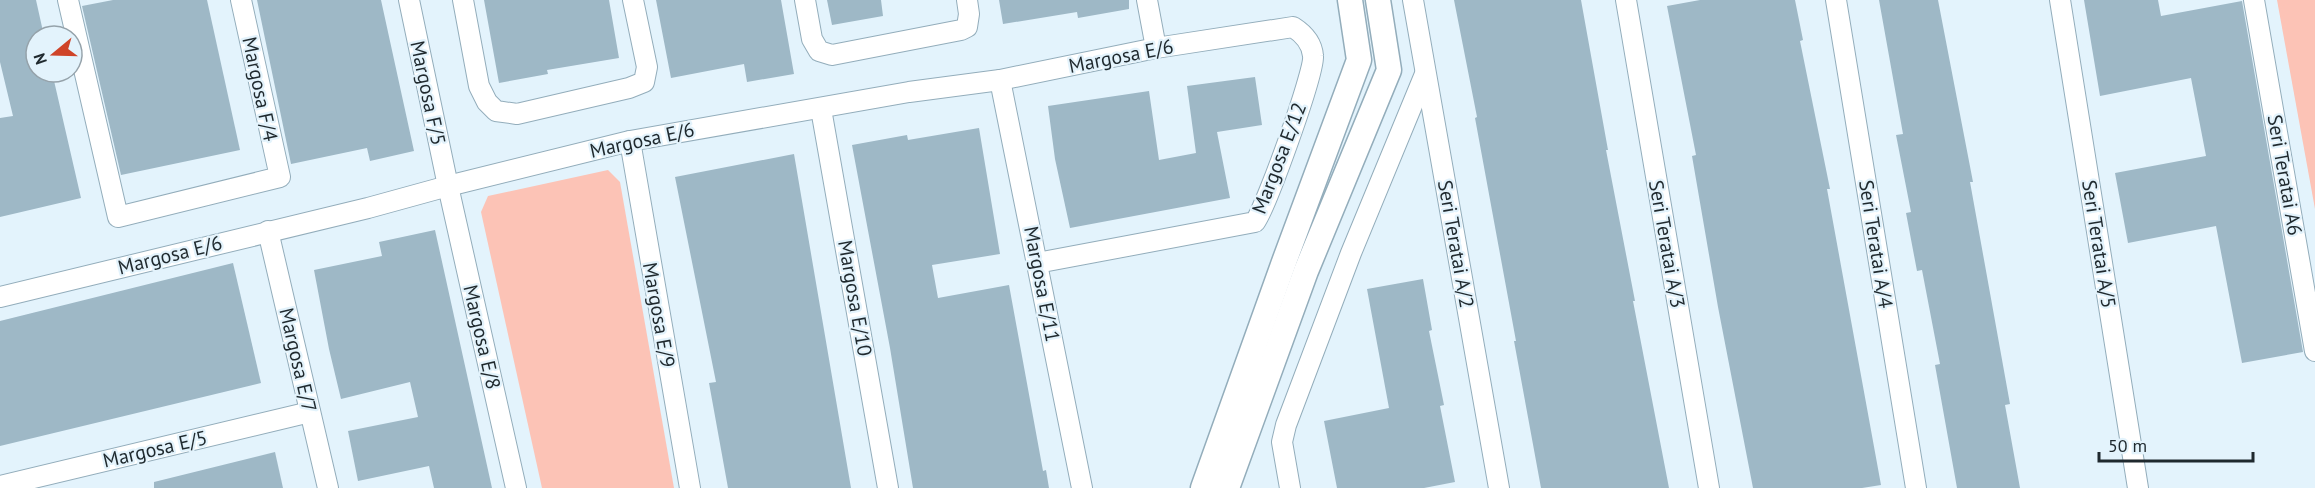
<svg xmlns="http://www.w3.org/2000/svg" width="2315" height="488" font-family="'PT Sans',sans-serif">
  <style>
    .green { fill: #fcc3b6 }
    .building { fill: #9eb8c6 }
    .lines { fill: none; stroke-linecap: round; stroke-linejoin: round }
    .minor-casing { stroke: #93adbb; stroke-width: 22 }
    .tertiary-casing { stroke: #93adbb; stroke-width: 27 }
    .minor { stroke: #fff; stroke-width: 20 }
    .tertiary { stroke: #fff; stroke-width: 24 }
    .labels { text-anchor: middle; stroke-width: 4.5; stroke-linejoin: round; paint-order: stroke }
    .street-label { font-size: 20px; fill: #1f292e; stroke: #e3f3fc }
  </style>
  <rect width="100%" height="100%" fill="#e3f3fc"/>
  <!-- green -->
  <g class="green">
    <path d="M2277,0h38v209z"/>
    <path d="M608,170l12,12 54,306h-132l-61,-276 7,-16z"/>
  </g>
  <!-- building -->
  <g class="building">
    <path d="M0,0h36l8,36h-8v36h16l29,126 -81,19v-99l13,-2 -13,-54z"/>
    <path d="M113,0h94l33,150 -119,25 -39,-169z"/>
    <path d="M257,0h124l33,151 -44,10 -3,-13 -76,16z"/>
    <path d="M484,0h125l10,58 -72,12 1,4 -49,9z"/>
    <path d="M656,0h125l13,74 -47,8 -3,-18 -73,14z"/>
    <path d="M827,0h54l2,16 -51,9z"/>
    <path d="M999,0h130v9l-51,9 -1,-6 -74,12z"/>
    <path d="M1454,0h127l27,150h-2l29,151h-2l36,187h-128l-27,-147h2l-41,-223 2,-1z"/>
    <path d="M1700,0h95l8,40 -3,1 30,148h-3l54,296 -19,3h-109l-35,-181 -26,-151 4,-1 -29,-149z"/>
    <path d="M1879,0h59l35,182h-3l40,222 -5,1 15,83h-63l-22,-123 5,-1 -18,-94 -5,1 -11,-58 5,-1 -15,-77 7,-1z"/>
    <path d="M2084,0h74l3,16 81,-15 61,351 -61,11 -26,-137 -88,17 -13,-70 91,-17 -15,-78 -91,18z"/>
    <path d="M1255,77l7,48 -45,7 13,66 -160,30 -15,-69 -7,-53 101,-15 10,69 37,-7 -9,-67z"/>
    <path d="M979,128l21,126 -68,11 6,33 71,-13 34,186 3,-1 3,18h-136l-23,-140 -38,-203 55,-10 1,5z"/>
    <path d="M794,154l57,334h-123l-19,-105 7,-1 -41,-205z"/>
    <path d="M435,230l57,258h-58l-5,-22 -71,15 -10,-50 70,-14 -8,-35 -69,17 -12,-50 -15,-79 68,-14 -3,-14z"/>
    <path d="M233,263l28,120 -261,63v-125z"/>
    <path d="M1423,279l9,51 -3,1 15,74 -4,1 15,76 -31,6h-87l-13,-67 65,-13 -22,-119z"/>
    <path d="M275,452l8,36h-129v-6z"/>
  </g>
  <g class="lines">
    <!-- minor casing -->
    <g class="minor-casing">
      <g id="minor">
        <path d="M68,0l50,217 162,-40 -39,-177"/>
        <path d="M409,0l39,186 68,302"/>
        <path d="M463,0l16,86 8,16 9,9 21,3 112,-26 15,-6 3,-15 -14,-67"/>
        <path d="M805,0l7,39 7,12 13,4 129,-25 6,-3 2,-13 -2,-14"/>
        <path d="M1147,0l9,48"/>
        <path d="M1413,0l86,488"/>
        <path d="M1626,0l83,488"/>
        <path d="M1836,0l80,488"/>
        <path d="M2060,0l78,488"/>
        <path d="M2254,0l61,351"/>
        <path d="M1000,80l82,408"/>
        <path d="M821,109l67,379"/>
        <path d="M630,141l60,347"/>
        <path d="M268,231l60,257"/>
        <path d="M0,297l368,-89 80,-22 182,-45 279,-49 91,-12 156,-32 137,-21c11,7 19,16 20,29 2,16 -47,151 -58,166l-218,41"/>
        <path d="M0,486l310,-74"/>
        <path d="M1290,488l-8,-46 4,-17 65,-172 74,-179"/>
      </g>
    </g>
    <!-- tertiary casing -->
    <g class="tertiary-casing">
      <g id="tertiary">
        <path d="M1203,488l81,-226 75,-202 -9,-60"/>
        <path d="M1227,488l79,-217 83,-201 -11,-70"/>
      </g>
    </g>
    <!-- minor -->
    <use href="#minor" class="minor"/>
    <!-- tertiary -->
    <use href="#tertiary" class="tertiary"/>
  </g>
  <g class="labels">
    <!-- street labels -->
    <g class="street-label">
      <text transform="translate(1121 56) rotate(-11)" y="7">Margosa E/6</text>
      <text transform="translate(260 89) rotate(78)" y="7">Margosa F/4</text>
      <text transform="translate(428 93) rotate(78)" y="7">Margosa F/5</text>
      <text transform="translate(642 140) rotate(-12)" y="7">Margosa E/6</text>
      <text transform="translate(1279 158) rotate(-69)" y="7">Margosa E/12</text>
      <text transform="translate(2285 175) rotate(80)" y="7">Seri Teratai A6</text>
      <text transform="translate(1456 244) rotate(80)" y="7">Seri Teratai A/2</text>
      <text transform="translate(1667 244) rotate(80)" y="7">Seri Teratai A/3</text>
      <text transform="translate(1876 244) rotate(81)" y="7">Seri Teratai A/4</text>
      <text transform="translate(2099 244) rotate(81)" y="7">Seri Teratai A/5</text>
      <text transform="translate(170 255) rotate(-14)" y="7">Margosa E/6</text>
      <text transform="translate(1042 284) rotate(79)" y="7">Margosa E/11</text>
      <text transform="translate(855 298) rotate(80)" y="7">Margosa E/10</text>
      <text transform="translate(659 315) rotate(80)" y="7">Margosa E/9</text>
      <text transform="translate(482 337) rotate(77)" y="7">Margosa E/8</text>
      <text transform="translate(298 360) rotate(77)" y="7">Margosa E/7</text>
      <text transform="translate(155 449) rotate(-13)" y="7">Margosa E/5</text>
    </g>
  </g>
  <!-- north arrow -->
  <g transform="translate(54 54) rotate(251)"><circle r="28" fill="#e3f3fc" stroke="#95a2aa" stroke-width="1.5"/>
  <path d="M0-4.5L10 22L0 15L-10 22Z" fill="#cf4429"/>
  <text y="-9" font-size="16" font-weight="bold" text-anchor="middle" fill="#1f292e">N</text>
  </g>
  <!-- scale -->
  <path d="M2099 452v9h154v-9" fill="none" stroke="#1f292e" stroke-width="3"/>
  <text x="2108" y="452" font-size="18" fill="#1f292e" stroke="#e3f3fc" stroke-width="4.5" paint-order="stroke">50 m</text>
</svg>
